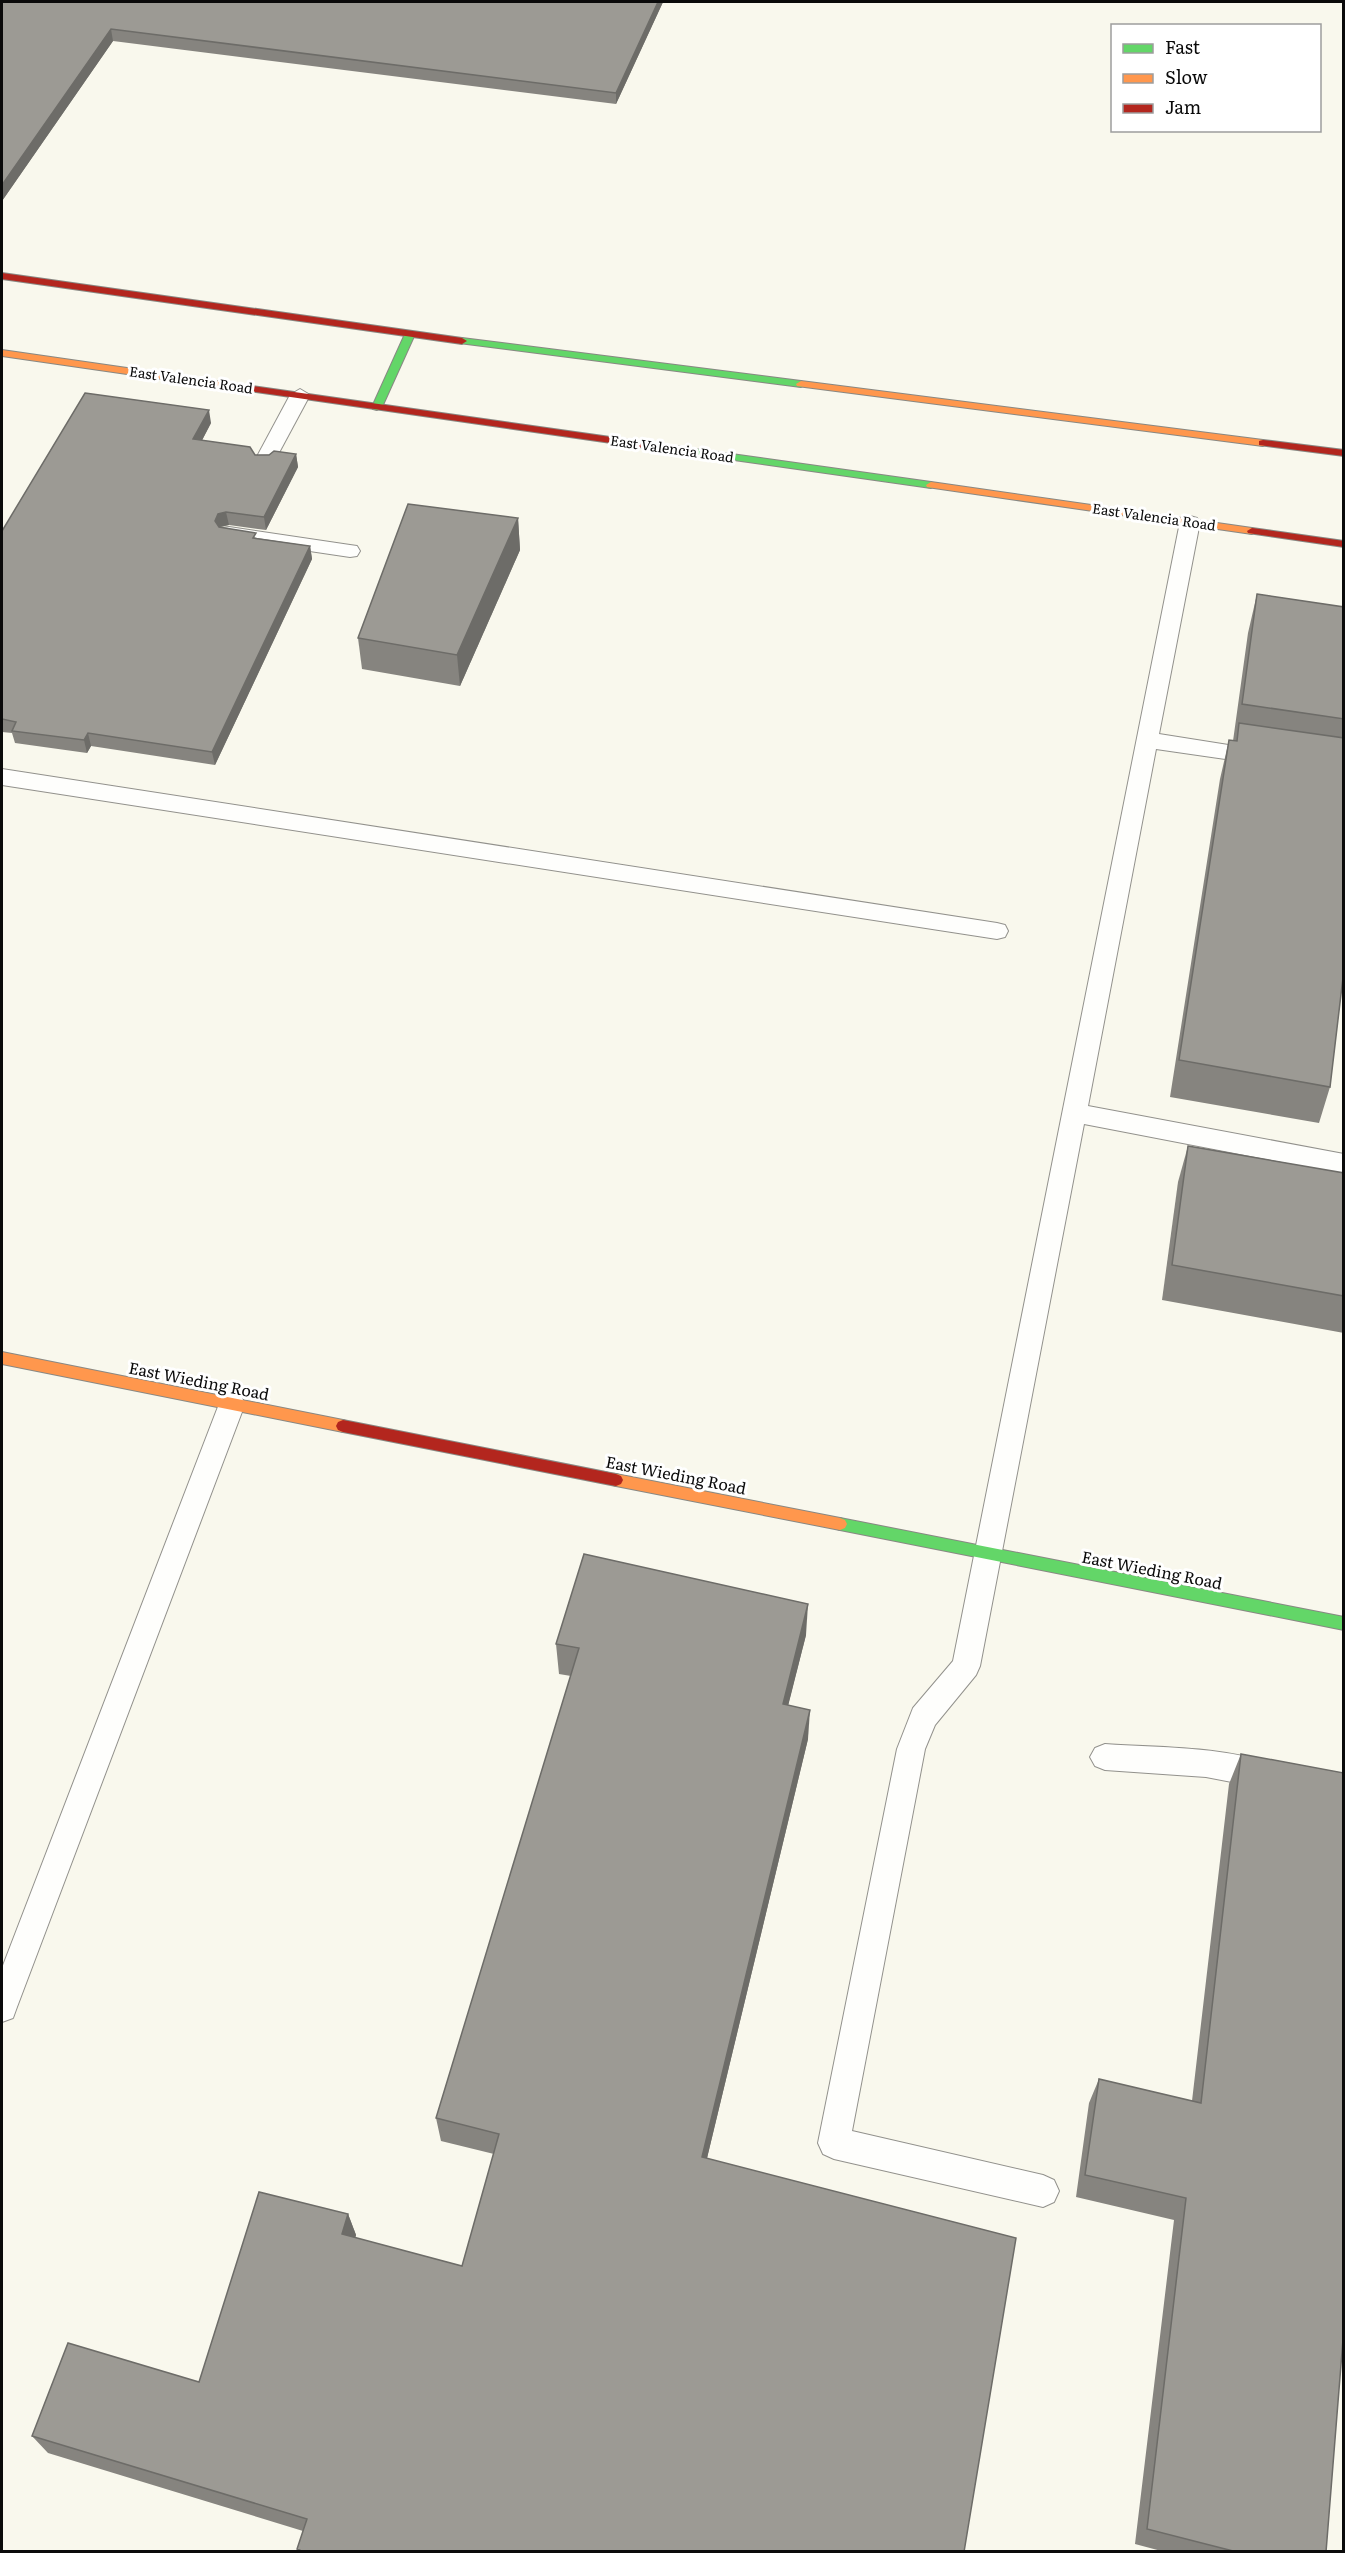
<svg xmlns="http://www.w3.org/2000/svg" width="1345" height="2553" font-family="Literata,serif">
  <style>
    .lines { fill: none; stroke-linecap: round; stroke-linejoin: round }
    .lane-casing { stroke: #92918c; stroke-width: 2 }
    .fast-casing { stroke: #888883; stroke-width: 2 }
    .slow-casing { stroke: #888883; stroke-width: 2 }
    .jam-casing { stroke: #888883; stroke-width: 2 }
    .lane { fill: #fefefc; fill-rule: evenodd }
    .fast { fill: #63d668; fill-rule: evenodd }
    .slow { fill: #ff974d; fill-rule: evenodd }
    .jam { fill: #b3261e; fill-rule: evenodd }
    .wall { fill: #86847f }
    .shaded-wall { fill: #6d6c68 }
    .building { fill: #9c9a94; stroke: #6d6c68; stroke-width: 1.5 }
    .labels { text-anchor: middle; stroke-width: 6; stroke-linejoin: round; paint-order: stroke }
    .far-street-label { font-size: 14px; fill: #0a0a0a; stroke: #fff }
    .street-label { font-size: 16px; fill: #0a0a0a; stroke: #fff }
  </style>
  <rect width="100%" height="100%" fill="#f9f8ed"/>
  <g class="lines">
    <!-- lane casing -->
    <g class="lane-casing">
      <g id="lane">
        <path d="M300,389l10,6 -36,67 -3,4h-14l-3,-4 36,-67z"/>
        <path d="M1190,516l7,2 3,4 -41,212 101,16 8,2 3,5 -3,5 -8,2 -104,-15 -68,357 256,48v20l-260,-50 -104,542 -4,9 -41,50 -10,24 -73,382 191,44 11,5 5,11 -5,11 -11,5 -209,-48 -11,-5 -5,-11 79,-394 16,-41 40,-47 227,-1139 3,-4z"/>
        <path d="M229,527l121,18 7,1 3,5 -3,5 -7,1 -128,-19 -3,-5 3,-5z"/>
        <path d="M2,769l995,154 8,2 3,6 -3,6 -8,2 -995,-154z"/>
        <path d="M232,1393l9,3 4,8 -228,603 -4,11 -11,4v-54l217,-564 4,-8z"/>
        <path d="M1105,1744c57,4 120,2 173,22l5,10 -5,10 -10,3 -62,-12 -101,-7 -10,-4 -5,-9 5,-9z"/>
      </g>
    </g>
    <!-- fast casing -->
    <g class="fast-casing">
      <g id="fast">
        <path d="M410,331l5,3 -33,73 -5,3 -4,-1 -1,-2 33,-73z"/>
        <path d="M462,338l339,43 5,3 -5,3 -342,-44 -2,-2z"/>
        <path d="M674,446l257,36 5,3 -5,3 -261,-37v-4z"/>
        <path d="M840,1518l504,99v13l-504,-100 -5,-2 -2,-4 2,-4z"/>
      </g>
    </g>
    <!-- slow casing -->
    <g class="slow-casing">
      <g id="slow">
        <path d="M2,350l243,35 5,3 -5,3 -243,-35z"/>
        <path d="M801,381l462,59 5,3 -5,3 -466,-60 -1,-2z"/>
        <path d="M931,482l321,46 5,3 -5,3 -325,-47 -1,-2z"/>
        <path d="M2,1352l341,68 5,2 2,4 -2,4 -5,2 -341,-68z"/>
        <path d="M616,1474l224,44 5,2 2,4 -2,4 -5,2 -224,-44 -5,-2 -2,-4 2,-4z"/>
      </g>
    </g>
    <!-- jam casing -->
    <g class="jam-casing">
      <g id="jam">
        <path d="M2,273l460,65 5,3 -5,3 -460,-65z"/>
        <path d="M245,385l429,61 5,3 -5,3 -433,-62 -1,-2z"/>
        <path d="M1263,440l81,10v6l-85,-11v-4z"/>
        <path d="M1252,528l92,13v6l-96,-14 -1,-2z"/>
        <path d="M343,1420l273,54 5,2 2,4 -2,4 -5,2 -273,-54 -5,-2 -2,-4 2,-4z"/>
      </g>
    </g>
    <!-- lane -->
    <use href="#lane" class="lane"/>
    <!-- fast -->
    <use href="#fast" class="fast"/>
    <!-- slow -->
    <use href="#slow" class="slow"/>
    <!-- jam -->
    <use href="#jam" class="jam"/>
  </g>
  <!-- wall -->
  <g class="wall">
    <path d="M2,2h661l-47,102 -503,-63 -111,160z"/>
    <path d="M211,423l-9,17 53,15 41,-1 2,13 -32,63 -37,-5 -9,2 37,11 53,8 2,13 -97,206 -124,-19 -4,7 -72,-10 -3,-10 -10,-1v-201z"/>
    <path d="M518,518l2,32 -60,136 -98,-17 -4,-31z"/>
    <path d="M1257,594l87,13v362l-14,118 -11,36 -149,-26 50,-318 9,-39 4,1 15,-108z"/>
    <path d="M1188,1146l156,27v160l-182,-33 16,-118z"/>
    <path d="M806,1635l-18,70 20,34 -101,419 257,394h-665l-2,-3 6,-18 -255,-78 -16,-17 167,-54 149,-168 8,21 -1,3 107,28 32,-112 -53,-13 -5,-23 135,-442 -12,-2 -3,-30z"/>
    <path d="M1241,1754l85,798h-161l-30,-8 39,-324 -98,-23 13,-94 10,-24 93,22 37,-317z"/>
  </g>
  <!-- shaded-wall -->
  <g class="shaded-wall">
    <path d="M658,2h5l-47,102v-11z"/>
    <path d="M111,29l2,12 -111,160v-16z"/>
    <path d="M209,410l2,13 -15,29 -3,-13z"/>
    <path d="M296,454l2,13 -32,63 -2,-13z"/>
    <path d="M226,512l3,13 -9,2 -3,7 -2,-13 3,-7z"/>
    <path d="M518,518l2,32 -60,136 -3,-31z"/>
    <path d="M310,546l2,13 -97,206 -3,-13z"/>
    <path d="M88,733l3,13 -4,7 -3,-13z"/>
    <path d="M808,1604l-2,31 -25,99 2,-30z"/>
    <path d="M810,1710l-2,29 -106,440v-22z"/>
    <path d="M348,2214l8,21 -6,20 -8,-21z"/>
  </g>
  <!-- building -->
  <g class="building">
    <path d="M2,2h656l-42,91 -505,-64 -109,156z"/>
    <path d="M85,393l124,17 -16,29 57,8 5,8h14l5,-4 22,3 -32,63 -38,-5 -8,2 -3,7 4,6 37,6 -3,5 57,8 -98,206 -124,-19 -4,7 -72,-9 4,-9 -14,-3v-188z"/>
    <path d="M408,504l110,14 -61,137 -99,-17z"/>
    <path d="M1257,594l87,13v112l-102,-15z"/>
    <path d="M1239,723l105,15v231l-14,118 -151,-27 50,-320 8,1z"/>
    <path d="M1188,1146l156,27v123l-172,-31z"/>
    <path d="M584,1554l224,50 -25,100 27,6 -108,447 314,81 -52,314h-660l-7,-3 10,-30 -275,-83 36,-93 131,39 60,-190 89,22 -6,20 120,32 37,-132 -63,-16 143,-470 -23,-4z"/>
    <path d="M1241,1754l103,19v554l-18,225h-89l-90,-23 39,-331 -101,-23 14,-96 102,24z"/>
  </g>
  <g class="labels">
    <!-- far-street labels -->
    <g class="far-street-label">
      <text transform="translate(191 380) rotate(8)" y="5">East Valencia Road</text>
      <text transform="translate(672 449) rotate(8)" y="5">East Valencia Road</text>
      <text transform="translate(1154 517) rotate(8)" y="5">East Valencia Road</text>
    </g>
    <!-- street labels -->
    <g class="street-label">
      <text transform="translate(199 1381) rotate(11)" y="6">East Wieding Road</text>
      <text transform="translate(676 1475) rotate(11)" y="6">East Wieding Road</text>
      <text transform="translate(1152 1570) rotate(11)" y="6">East Wieding Road</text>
    </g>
  </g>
  <!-- border -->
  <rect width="1345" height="2553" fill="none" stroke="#0a0a0a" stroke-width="6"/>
  <!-- legend -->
  <rect x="1111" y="24" width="210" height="108" fill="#ffffff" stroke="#9d9d9d" stroke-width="1.5"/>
  <rect x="1123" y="44" width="30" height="9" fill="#63d668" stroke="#9d9d9d" stroke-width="1.5"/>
  <text x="1165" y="54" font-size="18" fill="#0a0a0a">Fast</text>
  <rect x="1123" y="74" width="30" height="9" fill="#ff974d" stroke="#9d9d9d" stroke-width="1.5"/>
  <text x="1165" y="84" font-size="18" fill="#0a0a0a">Slow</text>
  <rect x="1123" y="104" width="30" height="9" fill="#b3261e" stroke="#9d9d9d" stroke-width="1.5"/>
  <text x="1165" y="114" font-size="18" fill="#0a0a0a">Jam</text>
</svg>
